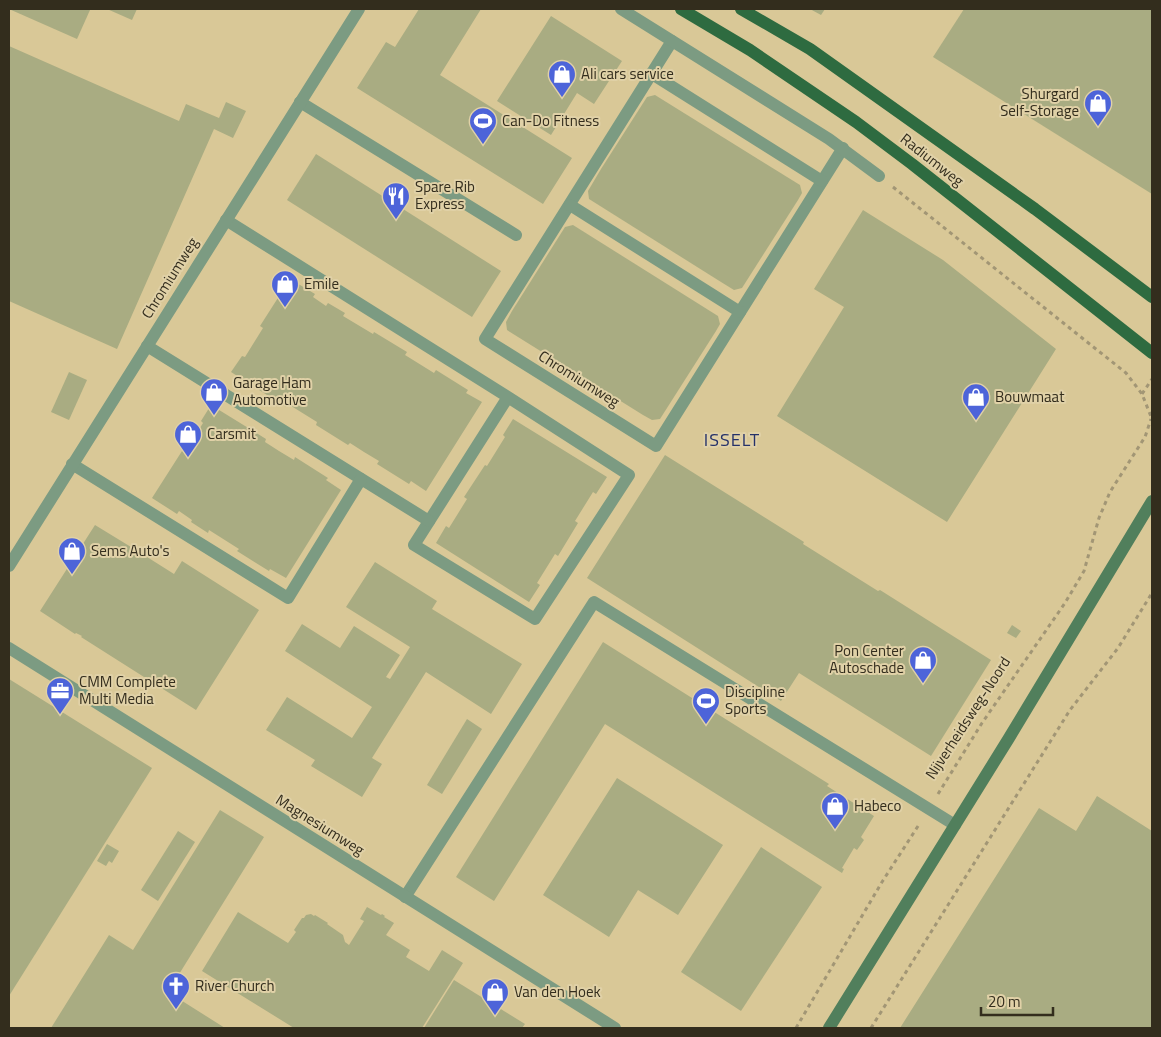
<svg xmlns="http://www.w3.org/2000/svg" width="1161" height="1037" font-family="'Titillium Web',sans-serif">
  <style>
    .built { fill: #d9c897 }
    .building { fill: #a9ac82 }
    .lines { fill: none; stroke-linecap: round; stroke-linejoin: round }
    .path { stroke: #a29675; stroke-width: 3; stroke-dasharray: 4 4; stroke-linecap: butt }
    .lane { stroke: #7c9b82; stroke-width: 12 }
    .street { stroke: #7c9b82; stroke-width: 12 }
    .secondary { stroke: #517f5c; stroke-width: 12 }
    .primary { stroke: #2e6b40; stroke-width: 12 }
    .labels { text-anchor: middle; stroke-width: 4; stroke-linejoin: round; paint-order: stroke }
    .poi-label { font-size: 15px; fill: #332d1d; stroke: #e0d1a7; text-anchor: start }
    .street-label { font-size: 15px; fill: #332d1d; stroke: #e0d1a7 }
    .quarter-label { font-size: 18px; letter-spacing: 1px; fill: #243169; stroke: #e0d1a7 }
  </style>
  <rect width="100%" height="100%" fill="#e0d1a7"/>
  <!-- built -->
  <rect class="built" x="9" y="9" width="1143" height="1019"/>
  <!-- building -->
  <g class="building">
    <path d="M9,9h79l2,1 -13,29z"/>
    <path d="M107,9h30l-5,11z"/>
    <path d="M419,9h62l-41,66 132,83 -29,46 -186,-116 29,-46 9,5z"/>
    <path d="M810,9h15l-4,6z"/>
    <path d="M964,9h188v185l-219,-137z"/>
    <path d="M551,16l71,45 -28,43 -17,-11 -26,42 -54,-34z"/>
    <path d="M9,46l170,75 7,-17 33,14 7,-16 20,9 -13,27 -19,-9 -97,220 -108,-48z"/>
    <path d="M655,95l145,90 2,8 -4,7 -56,88 -8,2 -13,-8 -132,-83 -1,-8 13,-22 46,-72z"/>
    <path d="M316,154l185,117 -29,46 -185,-117z"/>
    <path d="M863,210l80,50 113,89 -109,173 -170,-106 67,-109 -30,-18z"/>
    <path d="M573,225l145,91 2,8 -4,7 -56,88 -8,1 -9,-5 -136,-85 -1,-8 6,-11 53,-84z"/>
    <path d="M290,279l25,15 -2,3 13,9 2,-3 17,10 -2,3 30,18 1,-2 33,20 -2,3 29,18 2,-3 32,20 -2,3 16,9 -56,89 -15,-10 -2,3 -32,-20 2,-3 -15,-9 -14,-9 -2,2 -32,-20 1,-3 -29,-18 -2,3 -55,-35 11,-16 3,1 18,-29 -3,-2z"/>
    <path d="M69,372l18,8 -18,40 -18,-8z"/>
    <path d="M211,405l55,34 -1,3 14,9 15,9 1,-3 33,21 -2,2 15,10 -55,88 -16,-9 -1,2 -32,-20 2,-2 -30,-19 -1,3 -17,-11 1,-2 -13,-9 -2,3 -25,-16 30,-47 3,1 18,-29 -2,-2z"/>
    <path d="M513,419l94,58 -11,17 -3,-2 -18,29 3,2 -20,33 -3,-2 -18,29 3,2 -11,17 -93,-59 10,-17 3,2 18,-29 -3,-2 21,-32 2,1 18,-29 -2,-2z"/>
    <path d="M665,455l139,87 -1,2 75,47 2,-1 111,70 -60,96 -132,-83 -18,28 -194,-123z"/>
    <path d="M95,525l36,22 -1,1 5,3 1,-1 38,24 8,-13 77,49 -63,100 -115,-73 1,-1 -6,-3 -1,1 -35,-23z"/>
    <path d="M375,562l62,39 -5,8 90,55 -31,50 -65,-42 -54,86 10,6 -20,33 -51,-31 4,-6 -49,-30 21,-33 65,41 20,-31 -87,-56 17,-27 38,24 14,-22 46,29 -14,22 4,2 20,-32 -64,-40z"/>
    <path d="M1012,625l9,6 -5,7 -9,-5z"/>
    <path d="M603,642l226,142 -2,2 47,30 -13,21 3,3 -7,10 -3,-2 -12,20 2,1 -2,4 -237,-149 -111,177 -38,-24z"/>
    <path d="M9,679l143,89 -143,228z"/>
    <path d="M467,719l15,10 -40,65 -15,-9z"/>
    <path d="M617,778l106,67 -45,70 -40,-25 -29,47 -66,-42z"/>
    <path d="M1097,796l55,35v197h-252l139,-220 37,23z"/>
    <path d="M220,810l44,27 -96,155 57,36h-174l58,-93 24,15z"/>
    <path d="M178,831l17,11 -37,59 -17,-11z"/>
    <path d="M107,844l12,7 -7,12 -3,-2 -3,5 -9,-5z"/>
    <path d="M761,847l61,40 -81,124 -60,-39z"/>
    <path d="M367,907l14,8 1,-1 3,2 -1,1 10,6 -8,12 24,15 -4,7 23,14 13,-21 21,13 -41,65h-128l-92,-57 36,-59 50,31 8,-11 -2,-2 8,-12h2l2,-3 5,-1 3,2 1,-1 13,8 -1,1 16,11 2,7 4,3 15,-24 -4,-2z"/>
    <path d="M454,980l71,44 -3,4h-98z"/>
  </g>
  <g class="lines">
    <!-- path -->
    <g class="path">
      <path d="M893,187l233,186 16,21 10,25"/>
      <path d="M1142,394l10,-15"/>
      <path d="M938,794l44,-71 83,-120 19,-32 15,-53 11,-26 35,-55 6,-18"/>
      <path d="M796,1028l86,-146 38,-59"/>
      <path d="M871,1028l199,-318 48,-62 34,-55"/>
    </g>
    <!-- lane -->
    <g class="lane">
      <path d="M672,41l-187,298 171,107 187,-298"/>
      <path d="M652,74l170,107"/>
      <path d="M300,102l216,133"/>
      <path d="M570,205l170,107"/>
      <path d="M226,220l282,177 121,78 -94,144 -121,-74 94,-148"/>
      <path d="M147,346l282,175"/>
      <path d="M72,464l216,134 73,-119"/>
      <path d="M405,897l189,-295 361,223"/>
    </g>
    <!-- street -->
    <g class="street">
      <path d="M621,9l208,130 50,37"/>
      <path d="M9,566l350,-557"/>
      <path d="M9,648l606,380"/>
    </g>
    <!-- secondary -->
    <path class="secondary" d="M829,1028l180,-290 143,-237"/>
    <!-- primary -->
    <g class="primary">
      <path d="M681,9l69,41 106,72 56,42 240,189"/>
      <path d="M741,9l69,40 225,160 117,88"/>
    </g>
  </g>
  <!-- icons -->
  <defs>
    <g id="shop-pin" transform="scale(1.4375)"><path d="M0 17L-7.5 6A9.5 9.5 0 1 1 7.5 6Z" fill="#4d64d9" stroke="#e0d1a7"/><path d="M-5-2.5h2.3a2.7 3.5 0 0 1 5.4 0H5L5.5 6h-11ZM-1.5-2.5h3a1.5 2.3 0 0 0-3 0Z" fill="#fff"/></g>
    <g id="stadium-pin" transform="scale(1.4375)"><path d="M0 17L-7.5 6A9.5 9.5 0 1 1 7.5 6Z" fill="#4d64d9" stroke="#e0d1a7"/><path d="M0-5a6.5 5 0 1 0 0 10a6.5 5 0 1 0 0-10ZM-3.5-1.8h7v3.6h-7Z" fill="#fff"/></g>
    <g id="restaurant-pin" transform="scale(1.4375)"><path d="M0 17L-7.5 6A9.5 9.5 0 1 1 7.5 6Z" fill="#4d64d9" stroke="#e0d1a7"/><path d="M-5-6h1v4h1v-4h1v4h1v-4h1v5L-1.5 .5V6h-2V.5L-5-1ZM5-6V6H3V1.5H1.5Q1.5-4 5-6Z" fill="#fff"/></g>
    <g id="office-pin" transform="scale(1.4375)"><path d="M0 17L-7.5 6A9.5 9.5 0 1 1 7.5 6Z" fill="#4d64d9" stroke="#e0d1a7"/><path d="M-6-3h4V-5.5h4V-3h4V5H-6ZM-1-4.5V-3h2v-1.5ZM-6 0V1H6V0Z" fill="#fff"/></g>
    <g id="church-pin" transform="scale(1.4375)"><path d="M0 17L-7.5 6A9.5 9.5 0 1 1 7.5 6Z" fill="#4d64d9" stroke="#e0d1a7"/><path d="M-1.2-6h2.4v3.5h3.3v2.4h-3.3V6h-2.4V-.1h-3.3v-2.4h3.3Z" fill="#fff"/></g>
  </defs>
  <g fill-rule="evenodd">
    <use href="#shop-pin" x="562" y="74"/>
    <use href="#shop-pin" x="1098" y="103"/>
    <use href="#stadium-pin" x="483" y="121"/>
    <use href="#restaurant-pin" x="396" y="196"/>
    <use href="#shop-pin" x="285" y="284"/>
    <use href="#shop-pin" x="214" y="392"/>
    <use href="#shop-pin" x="976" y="397"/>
    <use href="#shop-pin" x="188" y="434"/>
    <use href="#shop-pin" x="72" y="551"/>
    <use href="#shop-pin" x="923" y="660"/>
    <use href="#office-pin" x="60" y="691"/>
    <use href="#stadium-pin" x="706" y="701"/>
    <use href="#shop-pin" x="835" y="806"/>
    <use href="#church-pin" x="176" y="986"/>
    <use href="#shop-pin" x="495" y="992"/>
  </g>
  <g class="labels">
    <!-- poi labels -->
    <g class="poi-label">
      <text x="581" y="79">Ali cars service</text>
      <text x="1079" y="99" text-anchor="end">Shurgard<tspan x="1079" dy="17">Self-Storage</tspan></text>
      <text x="502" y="126">Can-Do Fitness</text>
      <text x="415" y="192">Spare Rib<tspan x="415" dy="17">Express</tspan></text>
      <text x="304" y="289">Emile</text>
      <text x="233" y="388">Garage Ham<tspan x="233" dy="17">Automotive</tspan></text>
      <text x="995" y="402">Bouwmaat</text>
      <text x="207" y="439">Carsmit</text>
      <text x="91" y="556">Sems Auto's</text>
      <text x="904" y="656" text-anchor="end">Pon Center<tspan x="904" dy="17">Autoschade</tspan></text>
      <text x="79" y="687">CMM Complete<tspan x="79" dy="17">Multi Media</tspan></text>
      <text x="725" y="697">Discipline<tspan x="725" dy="17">Sports</tspan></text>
      <text x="854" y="811">Habeco</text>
      <text x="195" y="991">River Church</text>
      <text x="514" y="997">Van den Hoek</text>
    </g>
    <!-- street labels -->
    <g class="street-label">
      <text transform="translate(932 160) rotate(38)" y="5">Radiumweg</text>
      <text transform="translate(170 278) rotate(-58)" y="5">Chromiumweg</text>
      <text transform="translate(579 379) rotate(32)" y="5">Chromiumweg</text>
      <text transform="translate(968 718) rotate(-57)" y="5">Nijverheidsweg-Noord</text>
      <text transform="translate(320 825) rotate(32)" y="5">Magnesiumweg</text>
    </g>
    <!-- quarter labels -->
    <g class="quarter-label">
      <text x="732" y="446">ISSELT</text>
    </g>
  </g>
  <!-- border -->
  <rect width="1161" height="1037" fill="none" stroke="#332d1d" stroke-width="20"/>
  <!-- scale -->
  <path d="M981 1007v8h72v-8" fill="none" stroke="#332d1d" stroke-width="2.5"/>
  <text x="988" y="1007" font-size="15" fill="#332d1d" stroke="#e0d1a7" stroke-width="4" paint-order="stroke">20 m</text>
</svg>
